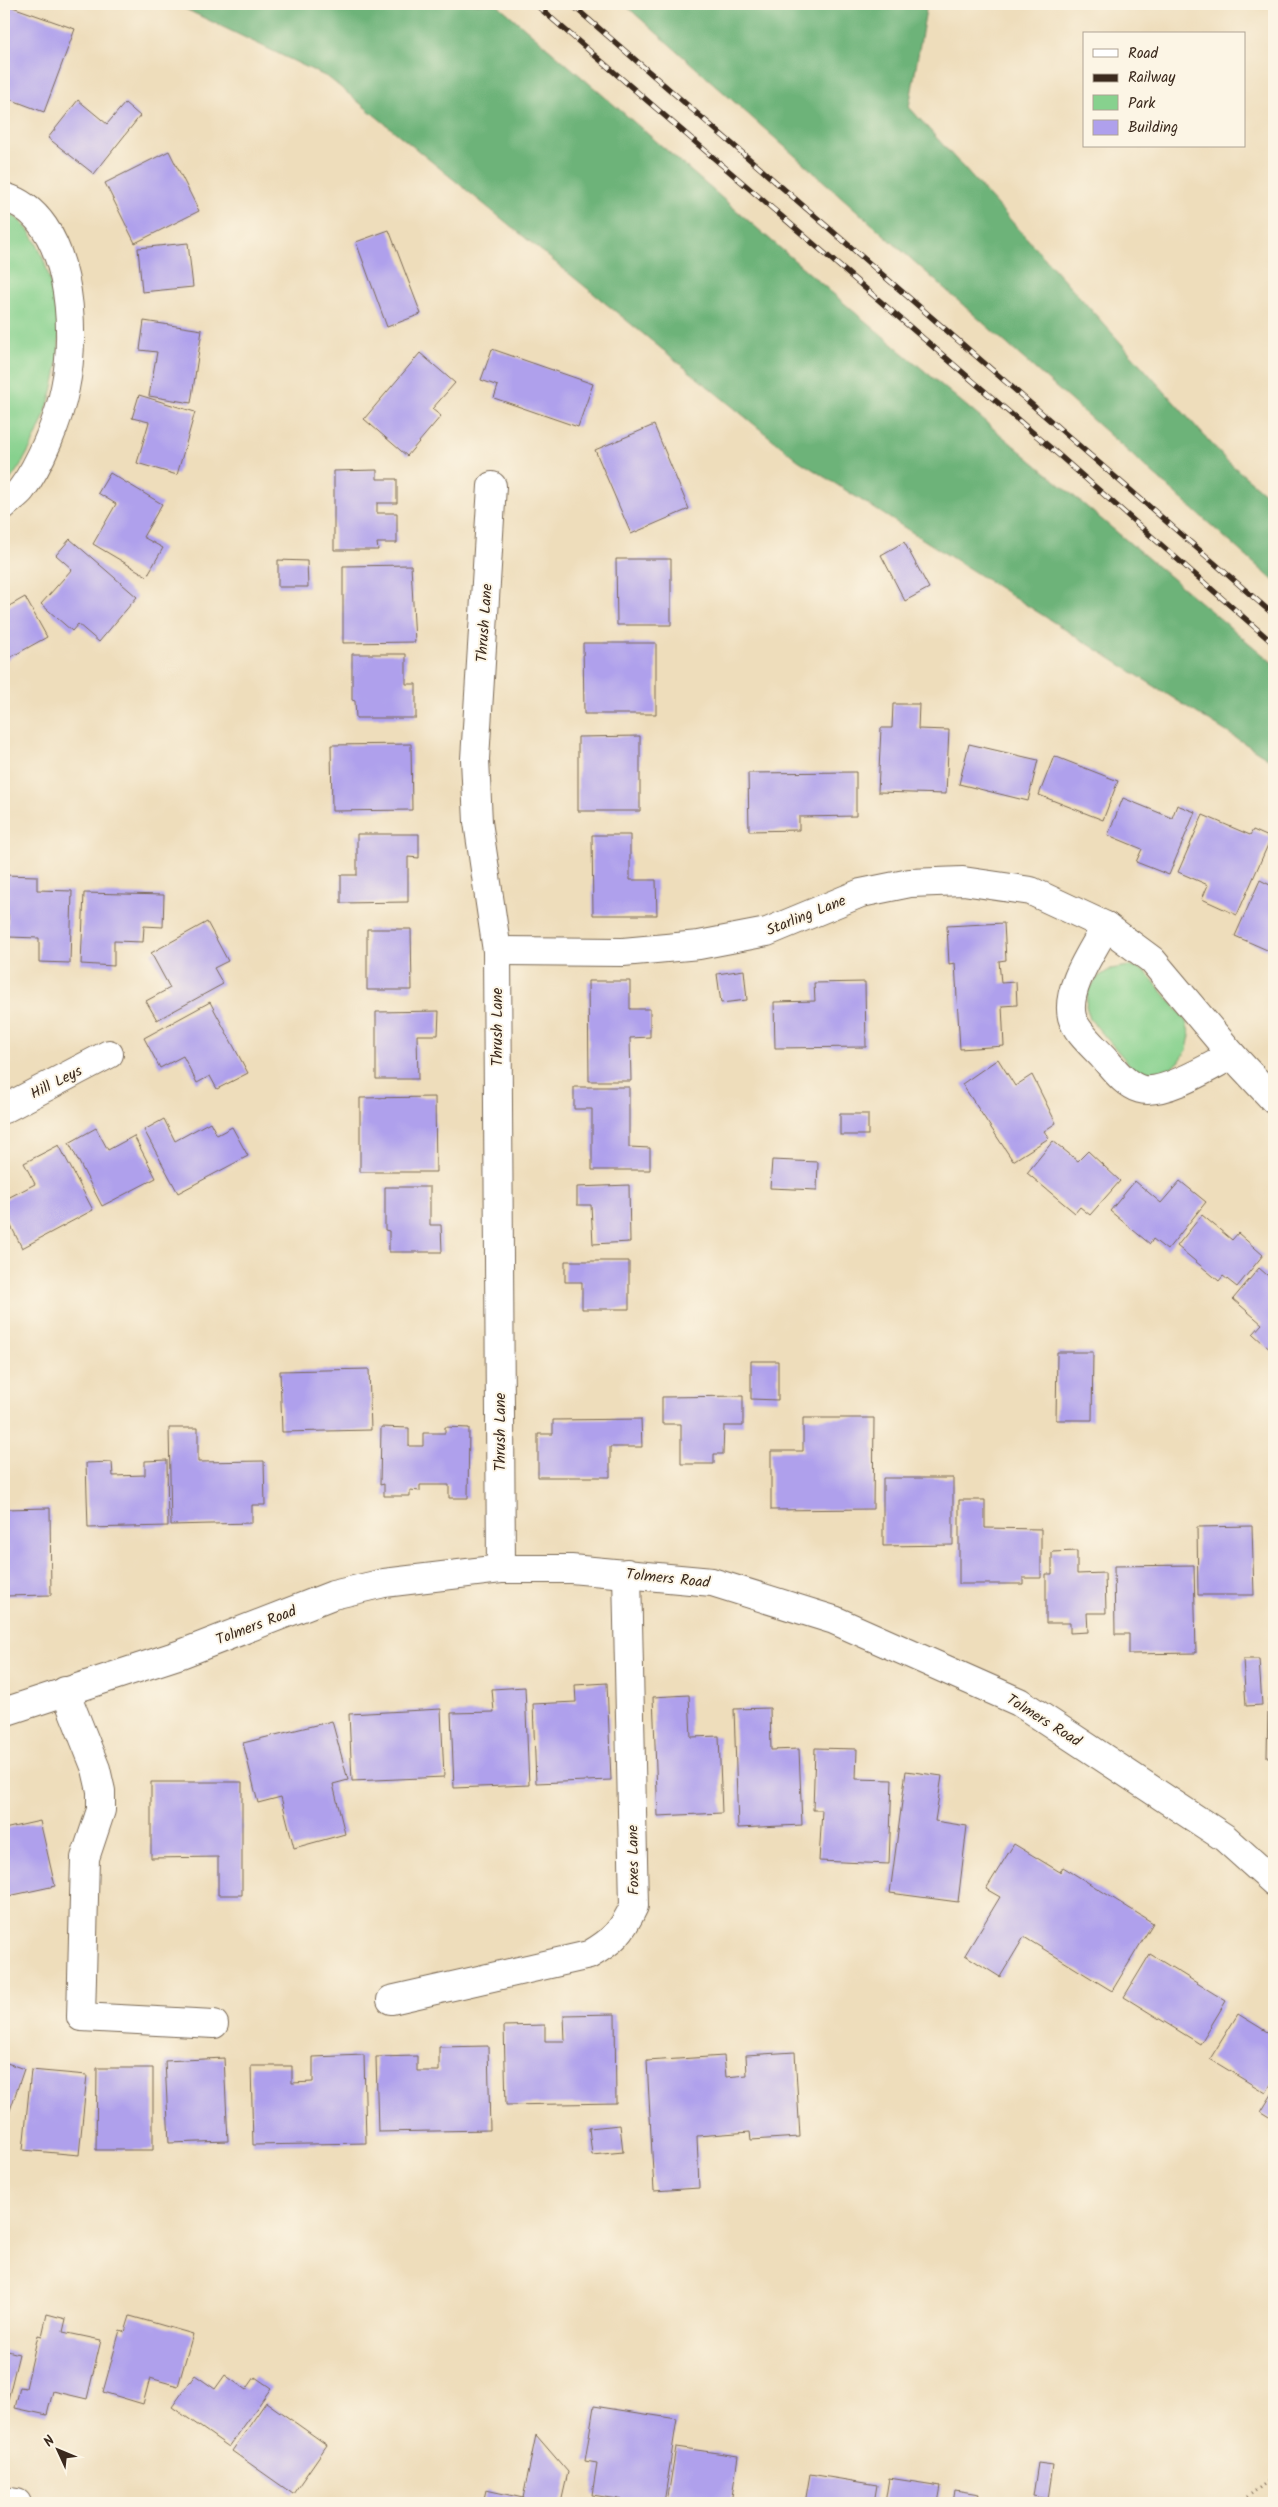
<svg xmlns="http://www.w3.org/2000/svg" width="1278" height="2507" font-family="Kalam,sans-serif">
  <style>
    .green { fill: #87d18e; stroke: #617e56 }
    .forest { fill: #6db379; stroke: #546e4c }
    .building { fill: #afa0ec }
    .lines { fill: none; stroke-linecap: round; stroke-linejoin: round }
    .minor-casing { stroke: #7a6955; stroke-width: 30 }
    .path { stroke: #7a6955; stroke-width: 3; stroke-dasharray: 1 4; stroke-linecap: butt }
    .minor { stroke: #fff; stroke-width: 28 }
    .rail-casing { stroke: #3b2a1e; stroke-width: 5.5 }
    .rail { stroke: #fcf5e5; stroke-width: 4; stroke-dasharray: 11; stroke-linecap: butt }
    .labels { text-anchor: middle; stroke-width: 4; stroke-linejoin: round; paint-order: stroke }
    .street-label { font-size: 15px; fill: #3b2a1e; stroke: #fcf5e5 }
  </style>
  <rect width="100%" height="100%" fill="#fcf5e5"/>
  <filter id="ink" filterUnits="userSpaceOnUse"><feTurbulence type="fractalNoise" baseFrequency=".02" numOctaves="2"/><feDisplacementMap in="SourceGraphic" scale="10" xChannelSelector="R" yChannelSelector="G"/><feConvolveMatrix kernelMatrix="1 2 1 2 8 2 1 2 1" color-interpolation-filters="sRGB"/></filter>
  <filter id="wash" filterUnits="userSpaceOnUse"><feTurbulence type="fractalNoise" baseFrequency=".0096" numOctaves="4" result="noise"/><feDisplacementMap in="SourceGraphic" scale="20" xChannelSelector="R" yChannelSelector="G"/><feGaussianBlur stdDeviation="1.12" result="paint"/><feColorMatrix in="noise" values="0 0 0 0 0 0 0 0 0 0 0 0 0 0 0 0 0 1.4 0 .05"/><feComposite in="paint" operator="in"/></filter>
  <g filter="url(#wash)">
    <rect width="100%" height="100%" fill="#edb"/>
    <!-- green -->
    <g class="green">
      <path d="M4,210c25,13 35,35 43,60 7,24 12,51 12,76 -1,45 -25,108 -55,141z"/>
      <path d="M1129,966l16,5 40,48 5,16 -3,15 -8,12 -13,10 -18,4 -14,-6 -44,-51 -4,-13 2,-15 10,-14 13,-8z"/>
    </g>
    <!-- forest -->
    <g class="forest">
      <path d="M175,4h322l355,306 422,354v98l-476,-302 -469,-382z"/>
      <path d="M624,4h303l-18,103 317,353 48,41v80z"/>
    </g>
    <g id="blocks">
      <!-- building -->
      <g class="building">
        <path d="M4,4l71,25 -31,83 -40,-15z"/>
        <path d="M78,100l29,24 18,-21 15,13 -46,58 -46,-36z"/>
        <path d="M169,151l30,60 -64,32 -30,-60z"/>
        <path d="M389,230l32,84 -34,13 -31,-85z"/>
        <path d="M188,243l5,44 -51,5 -4,-44z"/>
        <path d="M144,321l58,9 -11,73 -42,-7 8,-44 -17,-2z"/>
        <path d="M492,349l101,35 -15,43 -84,-29 4,-12 -17,-6z"/>
        <path d="M420,353l35,30 -23,26 9,7 -34,40 -43,-37z"/>
        <path d="M139,395l56,17 -18,63 -40,-12 12,-41 -17,-4z"/>
        <path d="M654,425l35,84 -58,25 -36,-84z"/>
        <path d="M377,470v9h20v24h-20v10h20v30h-20l1,7h-44v-79z"/>
        <path d="M110,473l52,31 -19,33 20,11 -16,28 -54,-32 23,-40 -18,-11z"/>
        <path d="M70,539l67,58 -38,45 -21,-18 -6,7 -31,-27 31,-35 -16,-14z"/>
        <path d="M904,542l25,46 -24,13 -24,-46z"/>
        <path d="M616,559h55v66h-54z"/>
        <path d="M278,560l29,1 1,26h-30z"/>
        <path d="M411,565l4,77 -72,1v-77z"/>
        <path d="M25,597l22,40 -43,24v-52z"/>
        <path d="M583,643h73v71h-72z"/>
        <path d="M352,654h54v30h10v34h-60l-1,-17 -3,-1z"/>
        <path d="M893,704h26l-1,25 31,1 -3,64 -68,-2 3,-64h11z"/>
        <path d="M640,736v75h-62v-74z"/>
        <path d="M411,744l1,66 -80,1 -1,-66z"/>
        <path d="M969,744l69,16 -10,41 -69,-17z"/>
        <path d="M1054,756l64,25 -15,39 -64,-25z"/>
        <path d="M856,772v44l-57,1v13l-50,1 -1,-58z"/>
        <path d="M1123,798l49,20 5,-13 18,7 -26,63 -33,-13 6,-13 -34,-14z"/>
        <path d="M1203,815l47,20 3,-5 18,8 -34,77 -35,-16 6,-14 -30,-13z"/>
        <path d="M357,834h62v24l-11,-1v45l-67,1v-28h16z"/>
        <path d="M592,835h38v45h26l1,35h-64z"/>
        <path d="M4,875l33,1v14l35,1 -2,72 -31,-1v-24l-31,-1v-23h-4z"/>
        <path d="M1260,880l14,7v66l-39,-17z"/>
        <path d="M84,893l80,2 -1,32 -19,-1 -1,16 -29,-1v25l-33,-2z"/>
        <path d="M207,922l21,39 -14,7 9,16 -66,36 -11,-19 24,-13 -19,-35z"/>
        <path d="M1004,923l2,37 -7,1 2,22 15,-1 1,23 -15,1 2,40 -44,3 -5,-86 -6,1 -2,-38z"/>
        <path d="M367,929h44l1,61h-45z"/>
        <path d="M744,970l3,30 -26,3 -4,-29z"/>
        <path d="M588,981h42v28h20v28l-20,1 1,43h-42z"/>
        <path d="M865,982l1,65 -91,1 -1,-46 41,-1 -1,-18z"/>
        <path d="M210,1002l38,71 -31,16 -7,-13 -13,7 -14,-27 -23,12 -16,-30z"/>
        <path d="M439,1011l-1,24h-21l1,44h-42v-67z"/>
        <path d="M998,1059l17,27 17,-11 24,48 -12,8 5,7 -36,23 -51,-77z"/>
        <path d="M574,1087h55v60l21,1v22h-58v-61h-18z"/>
        <path d="M435,1097l1,75h-76v-74z"/>
        <rect x="840" y="1114" width="28" height="21"/>
        <path d="M164,1119l11,22 35,-19 7,13 15,-8 16,29 -70,37 -34,-63z"/>
        <path d="M96,1128l12,22 26,-14 22,42 -54,28 -33,-63z"/>
        <path d="M1053,1141l25,20 10,-10 32,30 -30,34 -10,-8 -5,6 -48,-40z"/>
        <path d="M59,1145l34,65 -71,38 -18,-36v-12l31,-16 -11,-21z"/>
        <path d="M772,1160l46,2 -1,28 -47,-2z"/>
        <path d="M1135,1181l26,22 19,-22 26,21 -39,48 -14,-11 -3,5 -40,-33z"/>
        <path d="M629,1185l1,57 -37,2 -2,-39h-14v-18z"/>
        <path d="M385,1187h45v38h11l1,27h-53v-21l-4,-1z"/>
        <path d="M1202,1215l30,25 6,-7 25,22 -26,32 -14,-11 -4,5 -42,-35z"/>
        <path d="M565,1261h64v48h-47v-27h-17z"/>
        <path d="M1259,1268l15,13v72l-21,-19 9,-10 -29,-25z"/>
        <path d="M1057,1352h36l-1,68h-36z"/>
        <path d="M751,1361h27v39l-27,-1z"/>
        <path d="M369,1369l2,61 -89,2 -2,-61z"/>
        <path d="M743,1396v30h-19l-1,28h-9v10h-33v-40h-19v-27z"/>
        <path d="M803,1418h71l-1,91 -102,1v-59h32z"/>
        <path d="M641,1419l1,28h-32v30h-72v-43h15v-14z"/>
        <path d="M381,1427l28,1v18h14v-13h22v-6l24,1 -1,70h-19v-13h-29v6l-10,-1v6h-26v-12l-4,1z"/>
        <path d="M169,1428h29v34l66,-1 1,44h-13v18l-81,2z"/>
        <path d="M167,1460l1,66 -80,2 -2,-65 26,-1 1,14 32,-1v-14z"/>
        <path d="M883,1478h70v67l-70,1z"/>
        <path d="M959,1500h26v28l56,1v49h-18v6h-64z"/>
        <path d="M50,1508l1,87 -47,1v-87z"/>
        <path d="M1252,1526l2,69h-56l-1,-68z"/>
        <path d="M1077,1551v23l28,-1 1,40h-19l1,19 -18,1v-10h-24v-49h6v-22z"/>
        <path d="M1194,1565l2,88 -67,1v-20h-14l-1,-68z"/>
        <path d="M1243,1659h16l3,46 -16,1z"/>
        <path d="M1273,1677h1v81l-7,-1 1,-52z"/>
        <path d="M607,1683l4,97 -75,3 -3,-79 43,-2 -1,-17z"/>
        <path d="M525,1687l4,98 -75,3 -3,-75 43,-1 -2,-23z"/>
        <path d="M689,1695l2,42 28,-1 3,77 -64,3 -5,-119z"/>
        <path d="M770,1708l1,42 28,-1 3,76 -64,3 -4,-119z"/>
        <path d="M441,1709l3,68 -92,4 -3,-67z"/>
        <path d="M332,1721l16,59 -15,4 12,50 -51,14 -13,-51 -23,6 -15,-60z"/>
        <path d="M815,1748l42,1 -1,30 36,1 -3,84 -70,-3 3,-51h-9z"/>
        <path d="M906,1771l36,5 -7,45 32,5 -9,76 -68,-9z"/>
        <path d="M151,1782h91v113h-24v-38l-67,1z"/>
        <path d="M40,1821l15,65 -51,11v-68z"/>
        <path d="M1014,1844l46,28 3,-5 90,56 -41,68 -88,-54 -24,40 -35,-22 35,-58 -14,-8z"/>
        <path d="M1150,1954l76,47 -26,43 -76,-47z"/>
        <path d="M615,2014l1,89 -110,2 -2,-79 41,-1v16h20l-1,-26z"/>
        <path d="M1238,2014l36,22v43l-8,14 -56,-34z"/>
        <path d="M488,2046l2,84 -112,2 -2,-75 41,-1v15h22v-24z"/>
        <path d="M795,2052l5,85 -49,3 -1,-8 -53,4 2,52 -45,3 -7,-130 77,-5 2,21 21,-2 -1,-20z"/>
        <path d="M364,2055l2,88 -113,2 -2,-79h41v17l21,-1v-25z"/>
        <path d="M224,2058l4,83 -59,2 -4,-82z"/>
        <path d="M4,2062l20,7 -20,59z"/>
        <path d="M97,2068h56v82h-57z"/>
        <path d="M31,2070l56,5 -8,80 -56,-5z"/>
        <path d="M1274,2091v29l-13,-8z"/>
        <path d="M620,2125l3,27 -31,3 -3,-27z"/>
        <path d="M47,2314l19,5 -3,13 38,8 -14,59 -34,-8 -6,24 -32,-7 5,-21 6,1 12,-53 4,1z"/>
        <path d="M130,2316l63,18 -15,52 -28,-8 -7,26 -40,-12 17,-62 5,2z"/>
        <path d="M4,2350l15,4 -15,62z"/>
        <path d="M195,2375l20,14 10,-14 21,15 9,-13 16,11 -42,59 -57,-40z"/>
        <path d="M266,2402l61,43 -34,49 -61,-43z"/>
        <path d="M594,2406l83,13 -13,84h-20l-52,-8 5,-32 -12,-2z"/>
        <path d="M536,2435l32,37 -7,31h-78l3,-13 37,8z"/>
        <path d="M676,2447l62,9 -7,47 -32,-4 -1,4h-31z"/>
        <path d="M1038,2463l15,2 -5,34 -15,-3z"/>
        <path d="M810,2474l67,11 -3,18h-69z"/>
        <path d="M889,2478l52,8 -3,17h-53z"/>
        <path d="M955,2490l24,4 -2,7 7,2h-31z"/>
      </g>
    </g>
  </g>
  <g filter="url(#ink)">
    <use href="#blocks" fill-opacity="0" stroke="#7a6955" stroke-width="1"/>
    <g class="lines">
      <!-- minor casing -->
      <g class="minor-casing">
        <g id="minor">
          <path d="M4,197c68,19 73,134 61,191 -6,31 -25,77 -44,102 -4,5 -12,10 -17,15"/>
          <path d="M492,486l-17,273 3,63 19,129 4,618"/>
          <path d="M1106,926c-13,24 -41,63 -34,91 4,15 21,29 31,40 10,11 21,27 37,32 23,7 71,-23 92,-34"/>
          <path d="M497,951l126,1 76,-7 68,-13 94,-39 49,-10 53,-2 68,10 75,35 46,34 80,95 42,45"/>
          <path d="M4,1109l105,-55"/>
          <path d="M65,1691l31,78 5,22v19l-16,48 -4,159 133,7"/>
          <path d="M4,1712l177,-58 152,-59 51,-12 117,-14h70l141,13 122,38 185,82 206,136 49,44"/>
          <path d="M391,2000l198,-45c24,-14 33,-23 45,-49l-7,-333"/>
          <path d="M4,2501l13,2"/>
        </g>
      </g>
      <!-- path -->
      <path class="path" d="M1239,2503l35,-26"/>
      <!-- minor -->
      <use href="#minor" class="minor"/>
      <!-- rail casing -->
      <g class="rail-casing">
        <g id="rail">
          <path d="M535,4l525,452 214,188"/>
          <path d="M571,4l703,611"/>
        </g>
      </g>
      <!-- rail -->
      <use href="#rail" class="rail"/>
    </g>
  </g>
  <g class="labels">
    <!-- street labels -->
    <g class="street-label">
      <text transform="translate(484 623) rotate(-86)" y="5">Thrush Lane</text>
      <text transform="translate(806 915) rotate(-22)" y="5">Starling Lane</text>
      <text transform="translate(497 1027) rotate(-90)" y="5">Thrush Lane</text>
      <text transform="translate(56 1082) rotate(-27)" y="5">Hill Leys</text>
      <text transform="translate(500 1432) rotate(-90)" y="5">Thrush Lane</text>
      <text transform="translate(668 1578) rotate(6)" y="5">Tolmers Road</text>
      <text transform="translate(256 1625) rotate(-21)" y="5">Tolmers Road</text>
      <text transform="translate(1044 1720) rotate(32)" y="5">Tolmers Road</text>
      <text transform="translate(633 1860) rotate(-91)" y="5">Foxes Lane</text>
    </g>
  </g>
  <!-- margin -->
  <rect width="1278" height="2507" fill="none" stroke="#fcf5e5" stroke-width="20"/>
  <!-- legend -->
  <rect x="1083" y="32" width="162" height="115" fill="#fcf5e5" stroke="#afa495"/>
  <rect x="1093" y="49" width="25" height="8" fill="#ffffff" stroke="#afa495"/>
  <text x="1128" y="58" font-size="15" fill="#3b2a1e">Road</text>
  <rect x="1093" y="74" width="25" height="8" fill="#3b2a1e" stroke="#afa495"/>
  <text x="1128" y="82" font-size="15" fill="#3b2a1e">Railway</text>
  <rect x="1093" y="95" width="25" height="15" fill="#87d18e" stroke="#afa495"/>
  <text x="1128" y="108" font-size="15" fill="#3b2a1e">Park</text>
  <rect x="1093" y="120" width="25" height="15" fill="#afa0ec" stroke="#afa495"/>
  <text x="1128" y="132" font-size="15" fill="#3b2a1e">Building</text>
  <!-- north arrow -->
  <g transform="translate(58 2450) rotate(314)" stroke="#fcf5e5" stroke-width="4" paint-order="stroke">
  <path d="M0-4L9 19L0 12L-9 19Z" fill="#3b2a1e"/>
  <text y="-8" font-size="14" font-weight="bold" text-anchor="middle" fill="#3b2a1e">N</text>
  </g>
</svg>
